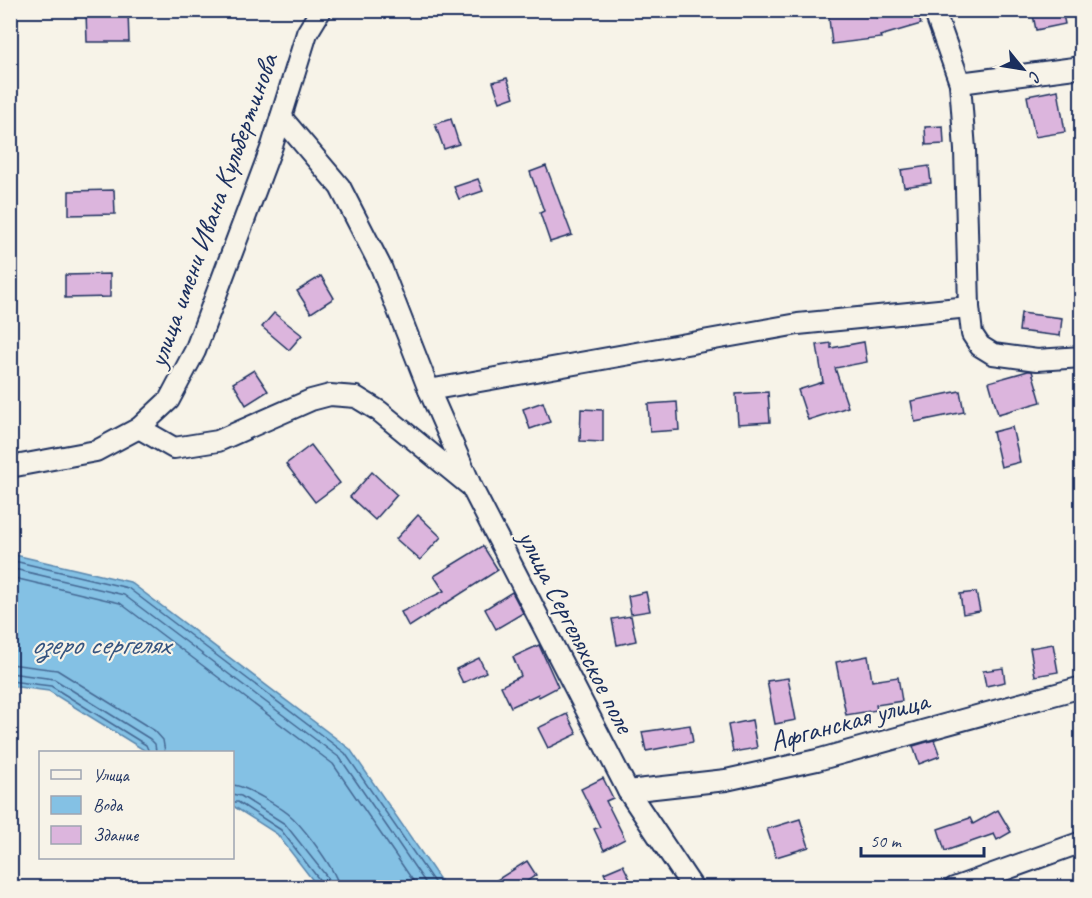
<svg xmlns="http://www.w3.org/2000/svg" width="1092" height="898" font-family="Caveat,sans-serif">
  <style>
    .water { fill: #84c1e4; stroke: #5a87ae; stroke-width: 1.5 }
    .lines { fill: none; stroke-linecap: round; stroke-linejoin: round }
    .shore { stroke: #456994; stroke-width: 1.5 }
    .building { fill: #dcb5dd; stroke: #1b2f5e; stroke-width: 1.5 }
    .minor-casing { stroke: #1b2f5e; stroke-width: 24 }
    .minor { stroke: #f7f3e8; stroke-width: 20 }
    .labels { text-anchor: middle; stroke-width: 4.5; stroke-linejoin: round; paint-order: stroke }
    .street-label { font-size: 28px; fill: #1b2f5e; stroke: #f7f3e8 }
    .water-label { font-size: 30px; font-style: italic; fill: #355480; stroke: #f7f3e8 }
  </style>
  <rect width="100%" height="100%" fill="#f7f3e8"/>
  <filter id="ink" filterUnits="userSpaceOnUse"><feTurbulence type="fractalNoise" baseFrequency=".0167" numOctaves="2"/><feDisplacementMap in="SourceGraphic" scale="12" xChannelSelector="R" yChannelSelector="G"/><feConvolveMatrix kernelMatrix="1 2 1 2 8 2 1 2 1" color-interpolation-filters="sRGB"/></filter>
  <g filter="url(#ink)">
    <!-- water -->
    <path class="water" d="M11,554l119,28 220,167 95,138h-127l-41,-53 -44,-28 -1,-54h-85l-98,-61 -38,-5z"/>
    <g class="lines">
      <!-- shore -->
      <g class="shore">
        <path d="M10,560l118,28 217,165 93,135"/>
        <path d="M10,568l114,27 216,163 89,130"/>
        <path d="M10,577l110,26 213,161 85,124"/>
        <path d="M10,664l47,6 98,61 8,9 2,12"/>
        <path d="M10,673l44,6 96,60 5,5 1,8"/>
        <path d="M10,681l41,5 95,59 3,7"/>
        <path d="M232,785c13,0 52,24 61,33 12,12 45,54 46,70"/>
        <path d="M232,794l9,2 44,28 42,53 3,11"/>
        <path d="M232,802h6l43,28 40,52 1,6"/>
      </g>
    </g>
    <!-- building -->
    <g class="building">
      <path d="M828,10h49l1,8 27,-8h12l4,14 -41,12 1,2 -49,6z"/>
      <path d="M1032,10h30l3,14 -29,6z"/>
      <path d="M128,11l1,31h-42l-1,-30z"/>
      <path d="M507,78l7,19 -14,5 -7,-20z"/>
      <path d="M1058,90l7,42 -30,5 -8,-41z"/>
      <path d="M451,119l8,25 -15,5 -9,-25z"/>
      <path d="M943,126l1,18 -18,1 -1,-18z"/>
      <path d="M546,166l26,69 -22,7 -10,-29 4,-2 -14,-39z"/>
      <path d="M929,166l2,17 -27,4 -3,-17z"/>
      <path d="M478,179l5,12 -24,8 -5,-12z"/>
      <path d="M114,190l1,24 -46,1v-24z"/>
      <path d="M110,274v23l-45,1v-23z"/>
      <path d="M321,276l13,22 -23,15 -14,-22z"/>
      <path d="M274,313l28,22 -13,15 -27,-23z"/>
      <path d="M1021,313l41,5 -2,18 -41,-5z"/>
      <path d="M864,342l3,20 -32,6 13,39 -40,13 -10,-30 25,-8 -6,-37 14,-2v5z"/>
      <path d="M254,370l14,21 -22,14 -13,-22z"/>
      <path d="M1028,371h4l9,31 -43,12 -9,-32z"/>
      <path d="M960,391l4,21 -49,10 -4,-21z"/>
      <path d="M768,392l2,30 -32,2 -2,-30z"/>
      <path d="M543,402l7,20 -20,7 -7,-20z"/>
      <path d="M677,402l2,28 -29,2 -2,-28z"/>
      <path d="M581,409l22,1v32l-23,-1z"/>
      <path d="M1012,427l8,35 -19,5 -8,-35z"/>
      <path d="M311,445l29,38 -25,19 -29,-38z"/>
      <path d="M372,472l25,23 -22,25 -25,-23z"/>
      <path d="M418,515l23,22 -21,23 -24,-21z"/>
      <path d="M483,546l15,24 -89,57 -8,-15 43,-21 -10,-15z"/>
      <path d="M512,592l11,21 -27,16 -11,-20z"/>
      <path d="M646,592l4,19 -19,3 -3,-18z"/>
      <path d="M976,592l4,19 -17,3 -3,-20z"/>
      <path d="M631,616l5,25 -19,4 -5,-26z"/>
      <path d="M1053,644l5,28 -23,4 -5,-28z"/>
      <path d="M539,645l19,42 -19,10 -1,-3 -27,13 -10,-21 20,-10 -8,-19z"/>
      <path d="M868,656l4,25 26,-4 4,24 -26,4 1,5 -31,5 -10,-53z"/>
      <path d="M479,658l7,14 -23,11 -7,-14z"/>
      <path d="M1003,668l2,14 -19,4 -3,-15z"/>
      <path d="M788,678l8,42 -21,4 -8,-43z"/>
      <path d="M567,714l10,20 -29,14 -10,-20z"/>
      <path d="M752,720l5,28 -24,4 -5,-27z"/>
      <path d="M690,725l3,17 -47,9 -4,-19z"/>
      <path d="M934,740l6,16 -21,8 -6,-18z"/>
      <path d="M603,778l10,20 -7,3 19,38 -21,11 -10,-21 6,-2 -19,-38z"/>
      <path d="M998,810l13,22 -14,8 -3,-6 -49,17 -7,-22 32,-11 3,6z"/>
      <path d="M800,819l9,28 -33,10 -9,-28z"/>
      <path d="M527,861l9,14 -19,13h-33z"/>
      <path d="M623,865l9,18 -9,5h-12l-7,-15z"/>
    </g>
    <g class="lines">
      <!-- minor casing -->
      <g class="minor-casing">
        <g id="minor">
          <path d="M934,10l26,73 5,67 4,157 3,27 8,12 13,8 44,6 45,-3"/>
          <path d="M960,83l122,-16"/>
          <path d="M281,117l59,70 41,80 48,123 369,-66 171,-17"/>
          <path d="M429,390l43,98 156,303 65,97"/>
          <path d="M139,428l35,20 44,-7 93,-41 19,-5 26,2 23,14 89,73"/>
          <path d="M10,467l86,-16 43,-23 30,-28 26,-49 77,-205 35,-113 14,-23"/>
          <path d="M628,791l98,-11 91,-20 265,-73"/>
          <path d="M954,888l128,-46"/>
        </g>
      </g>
      <!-- minor -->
      <use href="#minor" class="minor"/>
    </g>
  </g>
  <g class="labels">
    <!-- street labels -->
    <g class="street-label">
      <text transform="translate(212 210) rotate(-70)" y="10">улица имени Ивана Кульбертинова</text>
      <text transform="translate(577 631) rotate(63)" y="10">улица Сергеляхское поле</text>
      <text transform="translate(849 720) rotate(-15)" y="10">Афганская улица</text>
    </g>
    <!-- water labels -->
    <g class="water-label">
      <text x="100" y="654">озеро сергелях</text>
    </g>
  </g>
  <!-- margin -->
  <rect width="1092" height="898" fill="none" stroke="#f7f3e8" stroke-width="36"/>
  <rect x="18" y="18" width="1056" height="862" fill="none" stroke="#1b2f5e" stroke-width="2" filter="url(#ink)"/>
  <!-- legend -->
  <rect x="39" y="751" width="195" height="108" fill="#f7f3e8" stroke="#9fa5b1" stroke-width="1.5"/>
  <rect x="51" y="770" width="30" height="9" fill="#f7f3e8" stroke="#9fa5b1" stroke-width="1.5"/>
  <text x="93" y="781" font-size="18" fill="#1b2f5e">Улица</text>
  <rect x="51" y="796" width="30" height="18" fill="#84c1e4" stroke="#9fa5b1" stroke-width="1.5"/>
  <text x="93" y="811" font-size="18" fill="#1b2f5e">Вода</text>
  <rect x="51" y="826" width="30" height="18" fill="#dcb5dd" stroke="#9fa5b1" stroke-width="1.5"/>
  <text x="93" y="841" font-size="18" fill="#1b2f5e">Здание</text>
  <!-- north arrow -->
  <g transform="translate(1023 69) rotate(120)" stroke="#f7f3e8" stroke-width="4.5" paint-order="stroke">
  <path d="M0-4.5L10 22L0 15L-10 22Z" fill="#1b2f5e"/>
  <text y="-9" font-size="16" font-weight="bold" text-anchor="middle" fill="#1b2f5e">С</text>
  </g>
  <!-- scale -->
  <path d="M861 847v9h123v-9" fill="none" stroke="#1b2f5e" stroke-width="3"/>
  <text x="870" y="847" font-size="18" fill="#1b2f5e" stroke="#f7f3e8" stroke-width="4.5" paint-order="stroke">50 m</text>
</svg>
